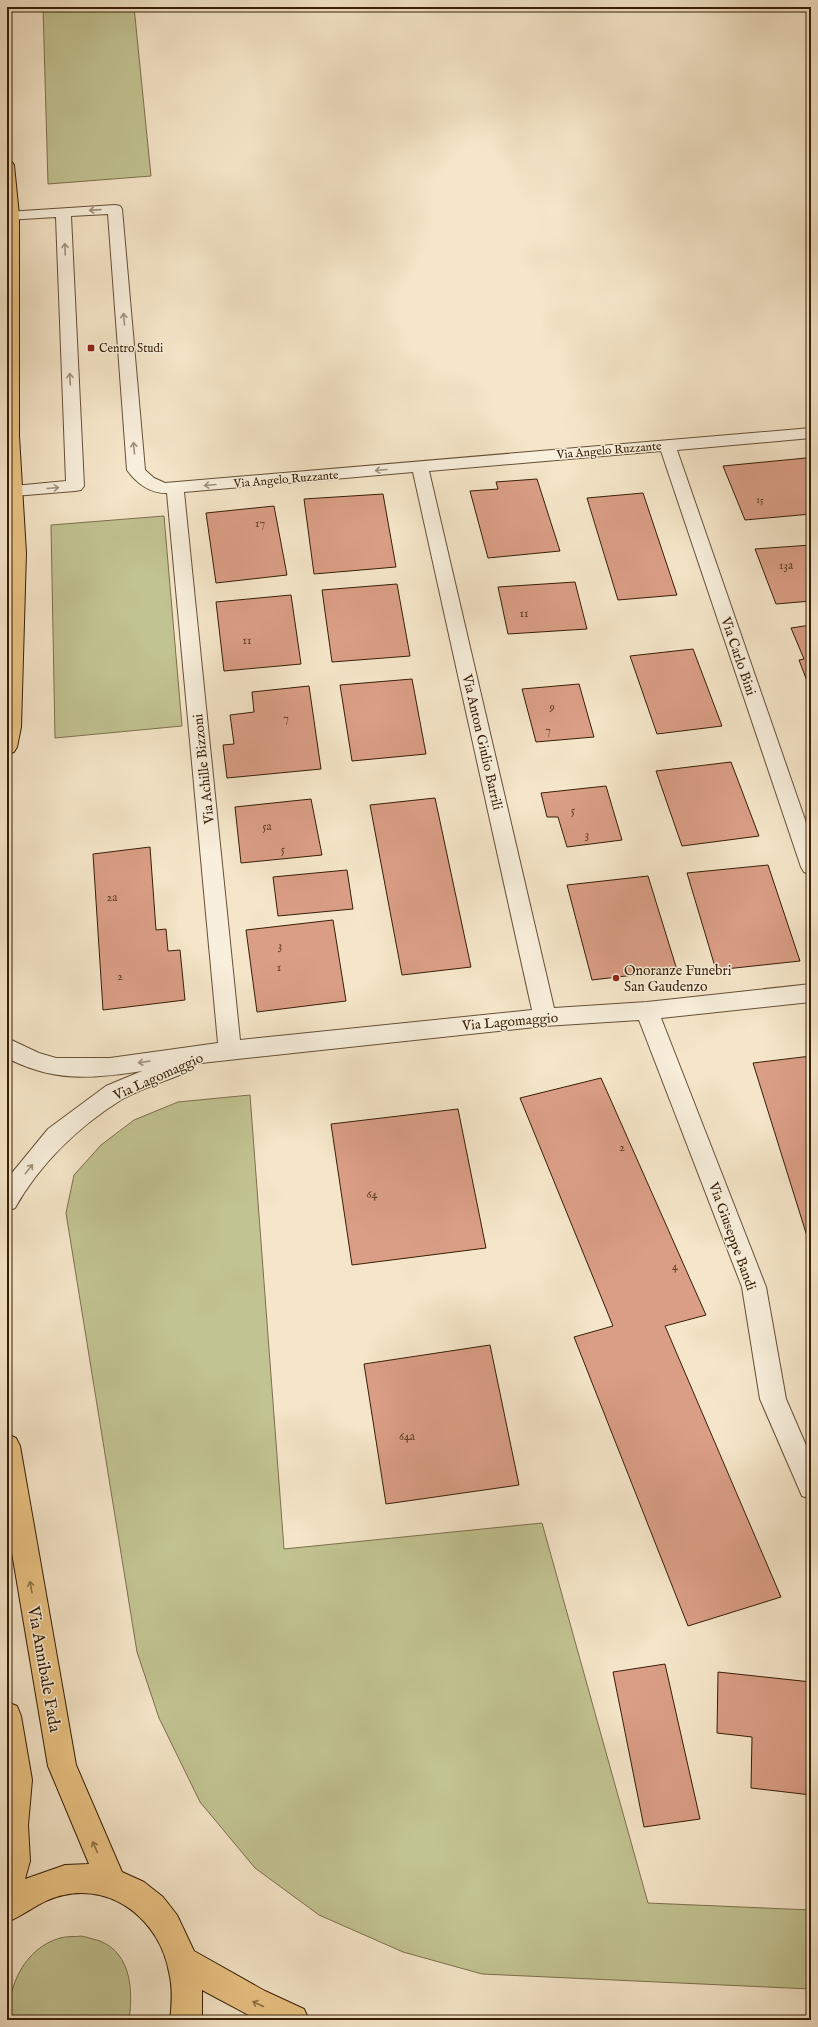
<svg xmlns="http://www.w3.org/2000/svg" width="818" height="2027" font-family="'IM FELL English',serif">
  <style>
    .green { fill: #c2c392; stroke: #7c704c }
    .building { fill: #da9e86; stroke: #371e05 }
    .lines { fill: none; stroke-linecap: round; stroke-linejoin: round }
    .minor-casing { stroke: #665036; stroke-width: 2 }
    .major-casing { stroke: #371e05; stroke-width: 2 }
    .minor { fill: #f8efdc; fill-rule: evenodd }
    .major { fill: #eac384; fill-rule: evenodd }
    .oneway { stroke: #a1917b }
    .oneway2 { stroke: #907044 }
    .poi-dot { fill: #8f2418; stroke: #f8efdc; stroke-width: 1.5 }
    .labels { text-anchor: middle; stroke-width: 3; stroke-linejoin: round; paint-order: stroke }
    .far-number-label { font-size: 10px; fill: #603e25 }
    .far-poi-label { font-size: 12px; fill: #371e05; stroke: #f8efdc; text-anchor: start }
    .far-street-label { font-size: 12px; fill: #371e05; stroke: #f8efdc }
    .number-label { font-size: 12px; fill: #603e25 }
    .street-label { font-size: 14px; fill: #371e05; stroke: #f8efdc }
    .poi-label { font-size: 14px; fill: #371e05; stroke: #f8efdc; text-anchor: start }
    .near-street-label { font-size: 17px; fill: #371e05; stroke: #f8efdc }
  </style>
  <rect width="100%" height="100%" fill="#f5e6c9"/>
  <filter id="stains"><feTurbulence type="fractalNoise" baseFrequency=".005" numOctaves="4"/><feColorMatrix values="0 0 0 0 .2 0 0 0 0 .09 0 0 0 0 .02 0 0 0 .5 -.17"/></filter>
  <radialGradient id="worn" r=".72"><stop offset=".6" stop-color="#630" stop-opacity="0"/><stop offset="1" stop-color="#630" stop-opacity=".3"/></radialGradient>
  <!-- green -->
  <g class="green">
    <path d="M43,7h91l17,169 -103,8z"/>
    <path d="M164,516l18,210 -127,12 -4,-213z"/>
    <path d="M250,1095l34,454 258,-26 106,380 163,7v79l-329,-15 -79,-22 -84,-37 -64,-47 -55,-66 -41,-84 -22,-66 -71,-439 8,-38 27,-30 33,-25 44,-18z"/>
    <path d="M82,1936c6,2 12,3 18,5 32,13 33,51 29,79h-120c-2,-34 16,-72 51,-82 7,-2 15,-1 22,-2z"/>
  </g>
  <!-- building -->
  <g class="building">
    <path d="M806,458l5,12v44l-66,6 -22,-54z"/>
    <path d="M537,479l23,72 -72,7 -18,-67 28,-2 -2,-7z"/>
    <path d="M643,493l34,102 -59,5 -31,-102z"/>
    <path d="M383,494l13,73 -82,7 -10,-75z"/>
    <path d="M274,506l13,69 -71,8 -10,-70z"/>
    <path d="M811,545v56l-35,3 -21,-55z"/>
    <path d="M575,582l12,47 -79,5 -10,-47z"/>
    <path d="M397,584l13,72 -78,6 -10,-72z"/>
    <path d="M291,595l10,69 -77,7 -8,-69z"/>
    <path d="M811,625v64h-1l-11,-29 5,-1 -13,-31z"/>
    <path d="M693,649l29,77 -65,8 -27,-78z"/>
    <path d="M412,679l14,75 -74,7 -12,-76z"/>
    <path d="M579,684l15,53 -58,5 -14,-53z"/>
    <path d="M309,686l12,83 -94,9 -4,-33 11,-1 -4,-29 24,-3 -2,-20z"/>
    <path d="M731,762l28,74 -77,10 -26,-75z"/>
    <path d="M606,786l16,54 -55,7 -9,-30h-11l-6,-24z"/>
    <path d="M435,798l36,169 -69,8 -32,-170z"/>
    <path d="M311,799l11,56 -81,8 -6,-56z"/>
    <path d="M150,847l6,83 10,-1 2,22 12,-1 5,50 -82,10 -10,-156z"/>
    <path d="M768,865l32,96 -84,9 -29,-97z"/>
    <path d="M347,870l6,39 -75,7 -5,-39z"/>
    <path d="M648,876l29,94 -85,10 -25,-95z"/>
    <path d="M333,920l13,81 -89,11 -11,-82z"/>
    <path d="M811,1056v193l-58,-186z"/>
    <path d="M601,1078l105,237 -41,11 116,271 -93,29 -114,-289 39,-11 -93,-228z"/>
    <path d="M458,1109l28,139 -134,17 -21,-141z"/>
    <path d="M490,1345l29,140 -133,19 -22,-140z"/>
    <path d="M665,1664l35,155 -56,8 -31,-155z"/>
    <path d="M718,1672l93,10v113l-60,-7 1,-51 -35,-4z"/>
  </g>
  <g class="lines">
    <!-- minor casing -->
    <g class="minor-casing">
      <path id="minor" d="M115,205l5,1 2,3 23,261 9,8 11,5 646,-55v10l-134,12 134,387v38l-7,-3 -3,-5 -140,-416 -232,20 125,537 93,-6 164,-18v18l-150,16 105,269 20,112 25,58v42l-9,-3 -42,-97 -18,-112 -103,-267 -94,6 -353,38 -3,7c-20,9 -49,18 -68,29 -43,27 -81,64 -106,108l-8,3v-32l41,-50 58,-43 36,-15c-50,8 -89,11 -135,-13v-20l32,15 17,5h54l108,-15 -51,-550c-16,1 -31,-10 -40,-23l-19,-256 -37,2 13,270 -3,4 -6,1 -61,5 -7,-3 1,-6 6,-1 52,-5 -10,-264 -49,3v-8zM413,472l119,538 -292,30 -56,-548z"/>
    </g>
    <!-- major casing -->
    <g class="major-casing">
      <g id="major">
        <path d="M7,161l5,1 2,3 5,50v221l7,117 -5,174 -4,20 -3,5 -7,2z"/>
        <path d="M7,1434l9,4 4,8 56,319 46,107 22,10 19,15 14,18 17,36 71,40 39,18 5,11h-51l-56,-30v30h-32c2,-16 3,-32 -1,-48 -9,-50 -54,-88 -105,-77 -22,4 -37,19 -57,27v-220l10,4 4,10 11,64 -4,45 2,36 -5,18 40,-14 24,-1 -41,-98 -41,-243z"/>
      </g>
    </g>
    <!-- minor -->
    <use href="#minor" class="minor"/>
    <!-- major -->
    <use href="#major" class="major"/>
  </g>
  <!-- one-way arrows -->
  <defs><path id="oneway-shaft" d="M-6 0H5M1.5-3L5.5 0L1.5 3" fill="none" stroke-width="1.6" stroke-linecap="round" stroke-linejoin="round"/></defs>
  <g class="oneway">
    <use href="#oneway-shaft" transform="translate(95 210) rotate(176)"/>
    <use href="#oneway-shaft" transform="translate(65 249) rotate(-93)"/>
    <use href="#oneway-shaft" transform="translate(124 319) rotate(-95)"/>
    <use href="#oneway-shaft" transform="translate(70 379) rotate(-93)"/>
    <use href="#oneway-shaft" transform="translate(134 448) rotate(-95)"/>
    <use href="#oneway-shaft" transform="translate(381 470) rotate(175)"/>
    <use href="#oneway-shaft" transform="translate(210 485) rotate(175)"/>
    <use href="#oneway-shaft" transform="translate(53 488) rotate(-5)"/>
    <use href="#oneway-shaft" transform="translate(144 1062) rotate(172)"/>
    <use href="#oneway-shaft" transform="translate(29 1169) rotate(-51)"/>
  </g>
  <g class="oneway2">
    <use href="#oneway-shaft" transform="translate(31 1587) rotate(-100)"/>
    <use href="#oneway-shaft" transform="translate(95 1847) rotate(-113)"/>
    <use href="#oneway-shaft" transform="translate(258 2004) rotate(-155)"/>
  </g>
  <!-- markers -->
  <g class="poi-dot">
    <rect x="87" y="344" width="8" height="8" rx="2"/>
    <circle cx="616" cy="978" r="4"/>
  </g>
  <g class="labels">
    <!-- far-number labels -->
    <g class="far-number-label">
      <text x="760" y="503">15</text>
    </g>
    <!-- far-poi labels -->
    <g class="far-poi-label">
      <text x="99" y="352">Centro Studi</text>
    </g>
    <!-- far-street labels -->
    <g class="far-street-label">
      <text transform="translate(609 450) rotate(-5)" y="4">Via Angelo Ruzzante</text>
      <text transform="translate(286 479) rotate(-5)" y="4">Via Angelo Ruzzante</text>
    </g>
    <!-- number labels -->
    <g class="number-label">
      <text x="260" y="527">17</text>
      <text x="786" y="569">13a</text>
      <text x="524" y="617">11</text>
      <text x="247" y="644">11</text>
      <text x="552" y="711">9</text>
      <text x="286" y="722">7</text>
      <text x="548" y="734">7</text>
      <text x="573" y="814">5</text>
      <text x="267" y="830">5a</text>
      <text x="587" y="838">3</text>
      <text x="283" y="853">5</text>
      <text x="112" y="901">2a</text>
      <text x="280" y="949">3</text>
      <text x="279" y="971">1</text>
      <text x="120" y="980">2</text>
      <text x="622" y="1151">2</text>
      <text x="372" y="1198">64</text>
      <text x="675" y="1270">4</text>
      <text x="407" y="1440">64a</text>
    </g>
    <!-- street labels -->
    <g class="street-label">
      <text transform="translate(739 656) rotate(71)" y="5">Via Carlo Bini</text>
      <text transform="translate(483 742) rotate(77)" y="5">Via Anton Giulio Barrili</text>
      <text transform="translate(203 769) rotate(-96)" y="5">Via Achille Bizzoni</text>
      <text transform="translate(510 1021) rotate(-5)" y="5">Via Lagomaggio</text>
      <text transform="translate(158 1076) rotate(-24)" y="5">Via Lagomaggio</text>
      <text transform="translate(733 1236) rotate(70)" y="5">Via Giuseppe Bandi</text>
    </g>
    <!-- poi labels -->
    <g class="poi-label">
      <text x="624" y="975">Onoranze Funebri<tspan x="624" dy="16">San Gaudenzo</tspan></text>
    </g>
    <!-- near-street labels -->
    <g class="near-street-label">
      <text transform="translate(45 1669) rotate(80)" y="6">Via Annibale Fada</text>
    </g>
  </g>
  <!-- margin -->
  <rect width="818" height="2027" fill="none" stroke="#f5e6c9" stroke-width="24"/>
  <rect x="8" y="8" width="802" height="2011" fill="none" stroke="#371e05" stroke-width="2"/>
  <rect x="12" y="12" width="794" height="2003" fill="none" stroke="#371e05"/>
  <rect width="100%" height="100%" filter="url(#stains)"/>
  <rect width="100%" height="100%" fill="url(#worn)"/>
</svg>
